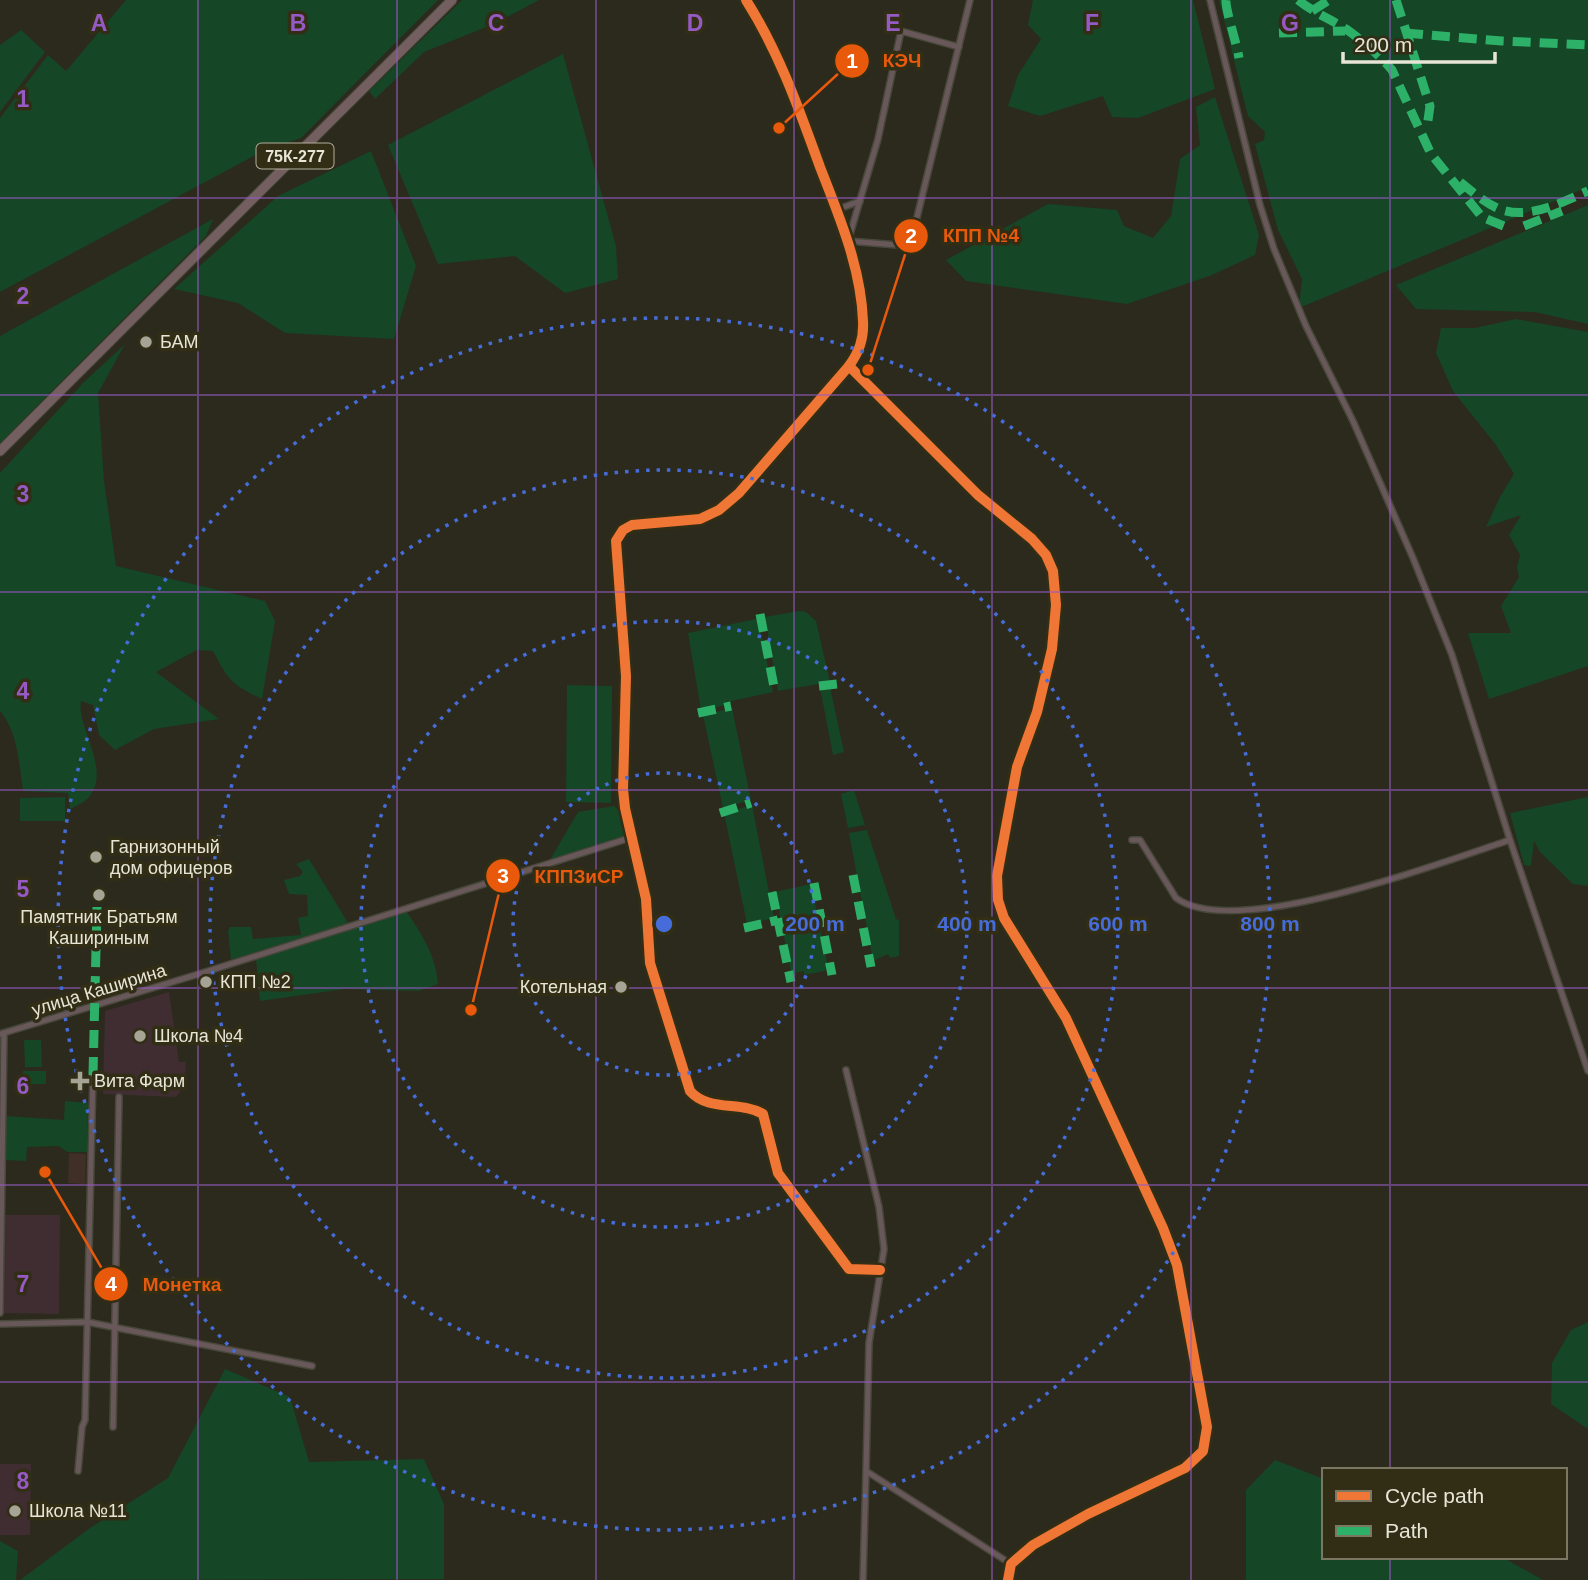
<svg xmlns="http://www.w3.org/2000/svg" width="1588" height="1580" font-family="Helvetica,sans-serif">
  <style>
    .commercial { fill: #3f2f27 }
    .education { fill: #3f2d32 }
    .green { fill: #154626 }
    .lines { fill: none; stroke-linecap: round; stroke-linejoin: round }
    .minor-casing { stroke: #48473b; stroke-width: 8 }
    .primary-casing { stroke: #48473b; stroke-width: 11 }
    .minor { stroke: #69585a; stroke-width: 5 }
    .primary { stroke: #735f60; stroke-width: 9 }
    .quiet { stroke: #2db169; stroke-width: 9; stroke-dasharray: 18 9; stroke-linecap: butt }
    .cycleway-casing { stroke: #322e16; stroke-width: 15 }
    .cycleway { stroke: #f07635; stroke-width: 10 }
    .grid { fill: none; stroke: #965ac5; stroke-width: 2; stroke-opacity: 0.55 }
    .ring { fill: none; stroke: #456cd8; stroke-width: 3.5; stroke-dasharray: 3.5 7 }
    .poi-dot { fill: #a6a495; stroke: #322e16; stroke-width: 2.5 }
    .labels { text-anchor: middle; stroke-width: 7; stroke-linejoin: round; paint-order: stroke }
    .shield { fill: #322e16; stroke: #b1ae9c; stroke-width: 2 }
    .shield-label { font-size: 16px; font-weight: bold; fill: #e7e5d6 }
    .poi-label { font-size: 18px; fill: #e7e5d6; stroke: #322e16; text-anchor: start }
    .street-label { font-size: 18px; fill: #e7e5d6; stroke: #322e16 }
    .grid-label { font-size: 23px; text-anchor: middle; font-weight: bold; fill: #965ac5; stroke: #322e16; stroke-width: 7; stroke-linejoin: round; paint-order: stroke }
    .centre { fill: #456cd8; stroke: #322e16; stroke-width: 3.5 }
    .ring-label { font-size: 21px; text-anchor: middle; font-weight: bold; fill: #456cd8; stroke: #322e16; stroke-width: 7; stroke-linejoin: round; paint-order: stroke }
    .leader { fill: none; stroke: #e8590c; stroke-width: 2.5 }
    .callout-dot { fill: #e8590c; stroke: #322e16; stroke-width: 2.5 }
    .mark-label { font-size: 21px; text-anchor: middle; font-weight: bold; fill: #fff }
    .callout-label { font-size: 19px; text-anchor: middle; font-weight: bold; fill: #e8590c; stroke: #322e16; stroke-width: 7; stroke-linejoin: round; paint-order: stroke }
  </style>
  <rect width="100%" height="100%" fill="#2c2a1c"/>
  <!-- commercial -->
  <path class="commercial" d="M69,1153l17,1 -1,30 -17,-1z"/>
  <!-- education -->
  <g class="education">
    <path d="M169,992l10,70h7l-2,25 -8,10 -73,-3 2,-83z"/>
    <path d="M5,1215h55l-1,99 -55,-1z"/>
    <path d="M0,1464h31l-1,71h-30z"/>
  </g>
  <!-- green -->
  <g class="green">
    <path d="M126,0h312l-137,138 -38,13 -263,141v-174l48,-63 18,16z"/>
    <path d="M462,0h77l-43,23 -72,29 -49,47 -6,-8z"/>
    <path d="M1033,0h160l22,89 -77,29 -26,-1 -9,-21 -63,20 -32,-10 10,-31 23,-36 -13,-14z"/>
    <path d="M1219,0h369v187l-289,121 3,-29 -24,-49 -23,-86 9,-4 1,-8 -17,-16z"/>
    <path d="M21,30l24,22 -45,60v-67z"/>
    <path d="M563,54l53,192 2,33 -53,14 -50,-37 -77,8 -50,-119z"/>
    <path d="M1215,97l44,138 -4,20 -43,20 -85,29 -161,-23 -20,-21 102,-56 69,6 7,16 29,12 18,-22 9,-57 20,-14 -4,-38z"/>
    <path d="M371,151l45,115 -22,73 -109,-6 -47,-30 -64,-14 104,-93z"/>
    <path d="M1588,205v119l-53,-12 -119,-3 -20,-24z"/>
    <path d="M213,219l-7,17 -206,207v-107z"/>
    <path d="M1516,319l72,13v334l-99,33 -21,-66h43l-10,-27 18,-29 -2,-10 3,-12 -11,-20 12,-20 -35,12 14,-30 14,-23 -18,-29 -43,-54 -17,-38 5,-25h34z"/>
    <path d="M125,344l-27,49 6,88 12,85 149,35 10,20 -13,78c-30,-14 -34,-19 -49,-48l-16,-1 -41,22 63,47 -65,10 -39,21 -16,-15 -6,-30 -12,-4c-5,25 31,69 8,96 -4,5 -13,9 -19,12l-2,-16 -45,-2c-4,-27 -5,-59 -23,-80v-238l84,-91z"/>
    <path d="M799,611l7,1 10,9 14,61 -52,9 -13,-74z"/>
    <path d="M756,619l3,2 14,71 -42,9v3l-30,6 -13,-77z"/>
    <path d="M567,685l45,1 -1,117 -45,-1z"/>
    <path d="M830,687l14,65 -11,3 -13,-67z"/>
    <path d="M732,708l19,92 -28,8 -20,-93z"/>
    <path d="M854,790l11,35 -17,3 -7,-34z"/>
    <path d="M65,797v24h-45v-23z"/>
    <path d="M1588,797v89l-15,-2 -33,-32 -6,-11 -3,25 -7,-1 -14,-52z"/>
    <path d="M752,805l22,113 -27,6 -23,-111z"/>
    <path d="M614,806l6,5 4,25 -74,24 28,-48z"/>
    <path d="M867,830l29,89 3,1v36l-9,2 -2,-4 -15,7 -24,-128z"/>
    <path d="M309,859l39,64 -117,37 -3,-29 2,-4h21l2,12 48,-4 -3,-17 10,-2 -1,-21 -18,-1 -5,-14 16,-4 3,-4 -7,-8z"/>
    <path d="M811,884l17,83 -4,4 -19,4 -2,-4 -7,2v3l-4,1 -17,-85z"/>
    <path d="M406,911c16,23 30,45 32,73l-19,7 -74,-2 -85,12 -4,-42z"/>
    <path d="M24,1040h17l1,27h-17z"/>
    <rect x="23" y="1071" width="23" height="13"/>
    <path d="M65,1101l23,2 -1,49h-20l-8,-6 -32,1 -1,14 -20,-1 -3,-3 1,-39 2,-2 58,4z"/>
    <path d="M1588,1322v107l-37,-25 1,-41 19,-33z"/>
    <path d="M225,1369l65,28 19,65 115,-3 20,45v75l-424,1 70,-52 78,-50z"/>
    <path d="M1275,1460l49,19v78h178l41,23h-297v-90z"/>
    <path d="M0,1541l18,10 -2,29h-16z"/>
  </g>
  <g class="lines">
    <!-- minor casing -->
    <g class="minor-casing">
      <g id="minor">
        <path d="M746,0c33,52 53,109 74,167 19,49 41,100 43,154 1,18 -4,31 -14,45l-110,127 -20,17 -19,9 -68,6 -9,5 -7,11 10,135 -3,113 2,19 21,91 4,64 40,128c18,21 52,10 73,23l15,59 71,96 31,1"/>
        <path d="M1210,0l50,205 14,44 32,77 47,95 60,137 39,97 58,185 78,231"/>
        <path d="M836,210l24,-9"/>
        <path d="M848,241l62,5 60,-246"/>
        <path d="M848,241l30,-102 23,-108 58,16"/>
        <path d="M849,366l129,129 54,44 14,16 7,16 3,34 -4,44 -15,63 -20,55 -20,109 1,24 6,18 62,100 97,210 14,37 30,162 -4,24 -18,17 -97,46 -55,31 -22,19 -3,16"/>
        <path d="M1132,840h8l36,58c59,43 266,-36 334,-58"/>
        <path d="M0,1034l202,-61 431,-136"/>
        <path d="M846,1070l33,137 5,42 -15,94 -3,128 145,93"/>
        <path d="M0,1313l4,-280"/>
        <path d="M0,1324l87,-2 225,44"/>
        <path d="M113,1427l6,-330"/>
        <path d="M78,1471l4,-44 3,-7 8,-345"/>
        <path d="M863,1580l3,-109"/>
      </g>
    </g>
    <!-- primary casing -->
    <g class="primary-casing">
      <path id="primary" d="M0,451l452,-451"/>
    </g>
    <!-- minor -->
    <use href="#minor" class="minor"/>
    <!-- primary -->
    <use href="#primary" class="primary"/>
    <!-- quiet -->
    <g class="quiet">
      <path d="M1226,0c-1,9 11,44 13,58"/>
      <path d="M1298,0c15,12 32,19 48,29 17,12 33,26 46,41l39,84 51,63 24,10"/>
      <path d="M1396,0l34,106 -3,21"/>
      <path d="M1312,11l17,-11"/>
      <path d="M1279,33l66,-2"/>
      <path d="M1405,33l97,8 86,4"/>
      <path d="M1460,182c11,9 24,20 37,26 30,13 63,-5 91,-17"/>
      <path d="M1524,226l38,-15"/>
      <path d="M760,614l15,78"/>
      <path d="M819,686l18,-2"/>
      <path d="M698,713l33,-7"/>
      <path d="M720,813l31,-10"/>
      <path d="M853,875l18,92"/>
      <path d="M814,883l18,92"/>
      <path d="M772,892l19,90"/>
      <path d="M744,928l34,-8"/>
      <path d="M93,1075l4,-168"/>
    </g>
    <!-- cycleway casing -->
    <g class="cycleway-casing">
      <g id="cycleway">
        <path d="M746,0c33,52 53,109 74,167 19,49 41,100 43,154 1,18 -4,31 -14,45l-110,127 -20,17 -19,9 -68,6 -9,5 -7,11 10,135 -3,113 2,19 21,91 4,64 40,128c18,21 52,10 73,23l15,59 71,96 31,1"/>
        <path d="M849,366l129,129 54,44 14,16 7,16 3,34 -4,44 -15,63 -20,55 -20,109 1,24 6,18 62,100 97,210 14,37 30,162 -4,24 -18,17 -97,46 -55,31 -22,19 -3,16"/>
      </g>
    </g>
    <!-- cycleway -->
    <use href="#cycleway" class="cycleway"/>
  </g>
  <!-- grid -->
  <path class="grid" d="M198,0v1580M397,0v1580M596,0v1580M794,0v1580M992,0v1580M1191,0v1580M1390,0v1470M0,198h1588M0,395h1588M0,592h1588M0,790h1588M0,988h1588M0,1185h1588M0,1382h1588M1390,1557v23"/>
  <!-- distance rings -->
  <g class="ring">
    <circle cx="664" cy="924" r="151"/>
    <circle cx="664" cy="924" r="303"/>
    <circle cx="664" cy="924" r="454"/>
    <circle cx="664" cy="924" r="606"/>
  </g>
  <!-- markers -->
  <g class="poi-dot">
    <circle cx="146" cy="342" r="7"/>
    <circle cx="96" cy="857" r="7"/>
    <circle cx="99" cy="895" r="7"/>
    <circle cx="206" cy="982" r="7"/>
    <circle cx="621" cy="987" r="7"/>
    <circle cx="140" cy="1036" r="7"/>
    <path d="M76.5 1070.5h7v7h7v7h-7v7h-7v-7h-7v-7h7z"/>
    <circle cx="15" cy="1511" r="7"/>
  </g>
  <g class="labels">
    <!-- shield labels -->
    <rect class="shield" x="256.5" y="143.5" width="77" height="25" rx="5"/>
    <g class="shield-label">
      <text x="295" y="162">75К-277</text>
    </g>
    <!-- poi labels -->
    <g class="poi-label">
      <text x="160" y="348">БАМ</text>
      <text x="110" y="853">Гарнизонный<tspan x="110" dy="21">дом офицеров</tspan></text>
      <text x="99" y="923" text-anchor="middle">Памятник Братьям<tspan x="99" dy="21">Кашириным</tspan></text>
      <text x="220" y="988">КПП №2</text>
      <text x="607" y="993" text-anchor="end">Котельная</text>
      <text x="154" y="1042">Школа №4</text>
      <text x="94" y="1087">Вита Фарм</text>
      <text x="29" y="1517">Школа №11</text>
    </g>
    <!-- street labels -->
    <g class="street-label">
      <text transform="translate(99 990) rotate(-17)" y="6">улица Каширина</text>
    </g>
  </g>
  <g class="grid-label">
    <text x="99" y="31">A</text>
    <text x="298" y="31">B</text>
    <text x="496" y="31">C</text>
    <text x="695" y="31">D</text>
    <text x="893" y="31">E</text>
    <text x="1092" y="31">F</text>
    <text x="1290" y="31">G</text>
    <text x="23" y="107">1</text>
    <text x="23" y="304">2</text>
    <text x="23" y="502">3</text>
    <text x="23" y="699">4</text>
    <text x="23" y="897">5</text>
    <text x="23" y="1094">6</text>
    <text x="23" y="1292">7</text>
    <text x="23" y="1489">8</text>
  </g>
  <circle cx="664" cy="924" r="10" class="centre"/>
  <g class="ring-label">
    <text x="815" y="931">200 m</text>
    <text x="967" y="931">400 m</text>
    <text x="1118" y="931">600 m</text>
    <text x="1270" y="931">800 m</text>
  </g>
  <!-- callouts -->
  <path class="leader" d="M779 128L852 61M868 370L911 236M471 1010L503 876M45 1172L111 1284"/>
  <g class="callout-dot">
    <circle cx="779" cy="128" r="7"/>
    <circle cx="868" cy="370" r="7"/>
    <circle cx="471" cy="1010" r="7"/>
    <circle cx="45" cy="1172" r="7"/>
    <circle cx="852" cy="61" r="18"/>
    <circle cx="911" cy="236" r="18"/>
    <circle cx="503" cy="876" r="18"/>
    <circle cx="111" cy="1284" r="18"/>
  </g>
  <g class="mark-label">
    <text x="852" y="68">1</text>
    <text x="911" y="243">2</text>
    <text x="503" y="883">3</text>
    <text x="111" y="1291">4</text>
  </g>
  <g class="callout-label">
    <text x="902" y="67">КЭЧ</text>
    <text x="981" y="242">КПП №4</text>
    <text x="579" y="883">КППЗиСР</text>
    <text x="182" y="1291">Монетка</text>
  </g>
  <!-- legend -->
  <rect x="1322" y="1468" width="245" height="91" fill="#322e16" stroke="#7a7763" stroke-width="2"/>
  <rect x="1336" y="1491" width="35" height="10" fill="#f07635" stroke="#7a7763" stroke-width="2"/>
  <text x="1385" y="1503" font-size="21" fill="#e7e5d6">Cycle path</text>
  <rect x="1336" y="1526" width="35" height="10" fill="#2db169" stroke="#7a7763" stroke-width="2"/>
  <text x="1385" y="1538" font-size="21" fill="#e7e5d6">Path</text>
  <!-- scale -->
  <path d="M1343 52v10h152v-10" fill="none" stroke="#e7e5d6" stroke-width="3.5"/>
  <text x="1354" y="52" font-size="21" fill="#e7e5d6" stroke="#322e16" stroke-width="5" paint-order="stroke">200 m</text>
</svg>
